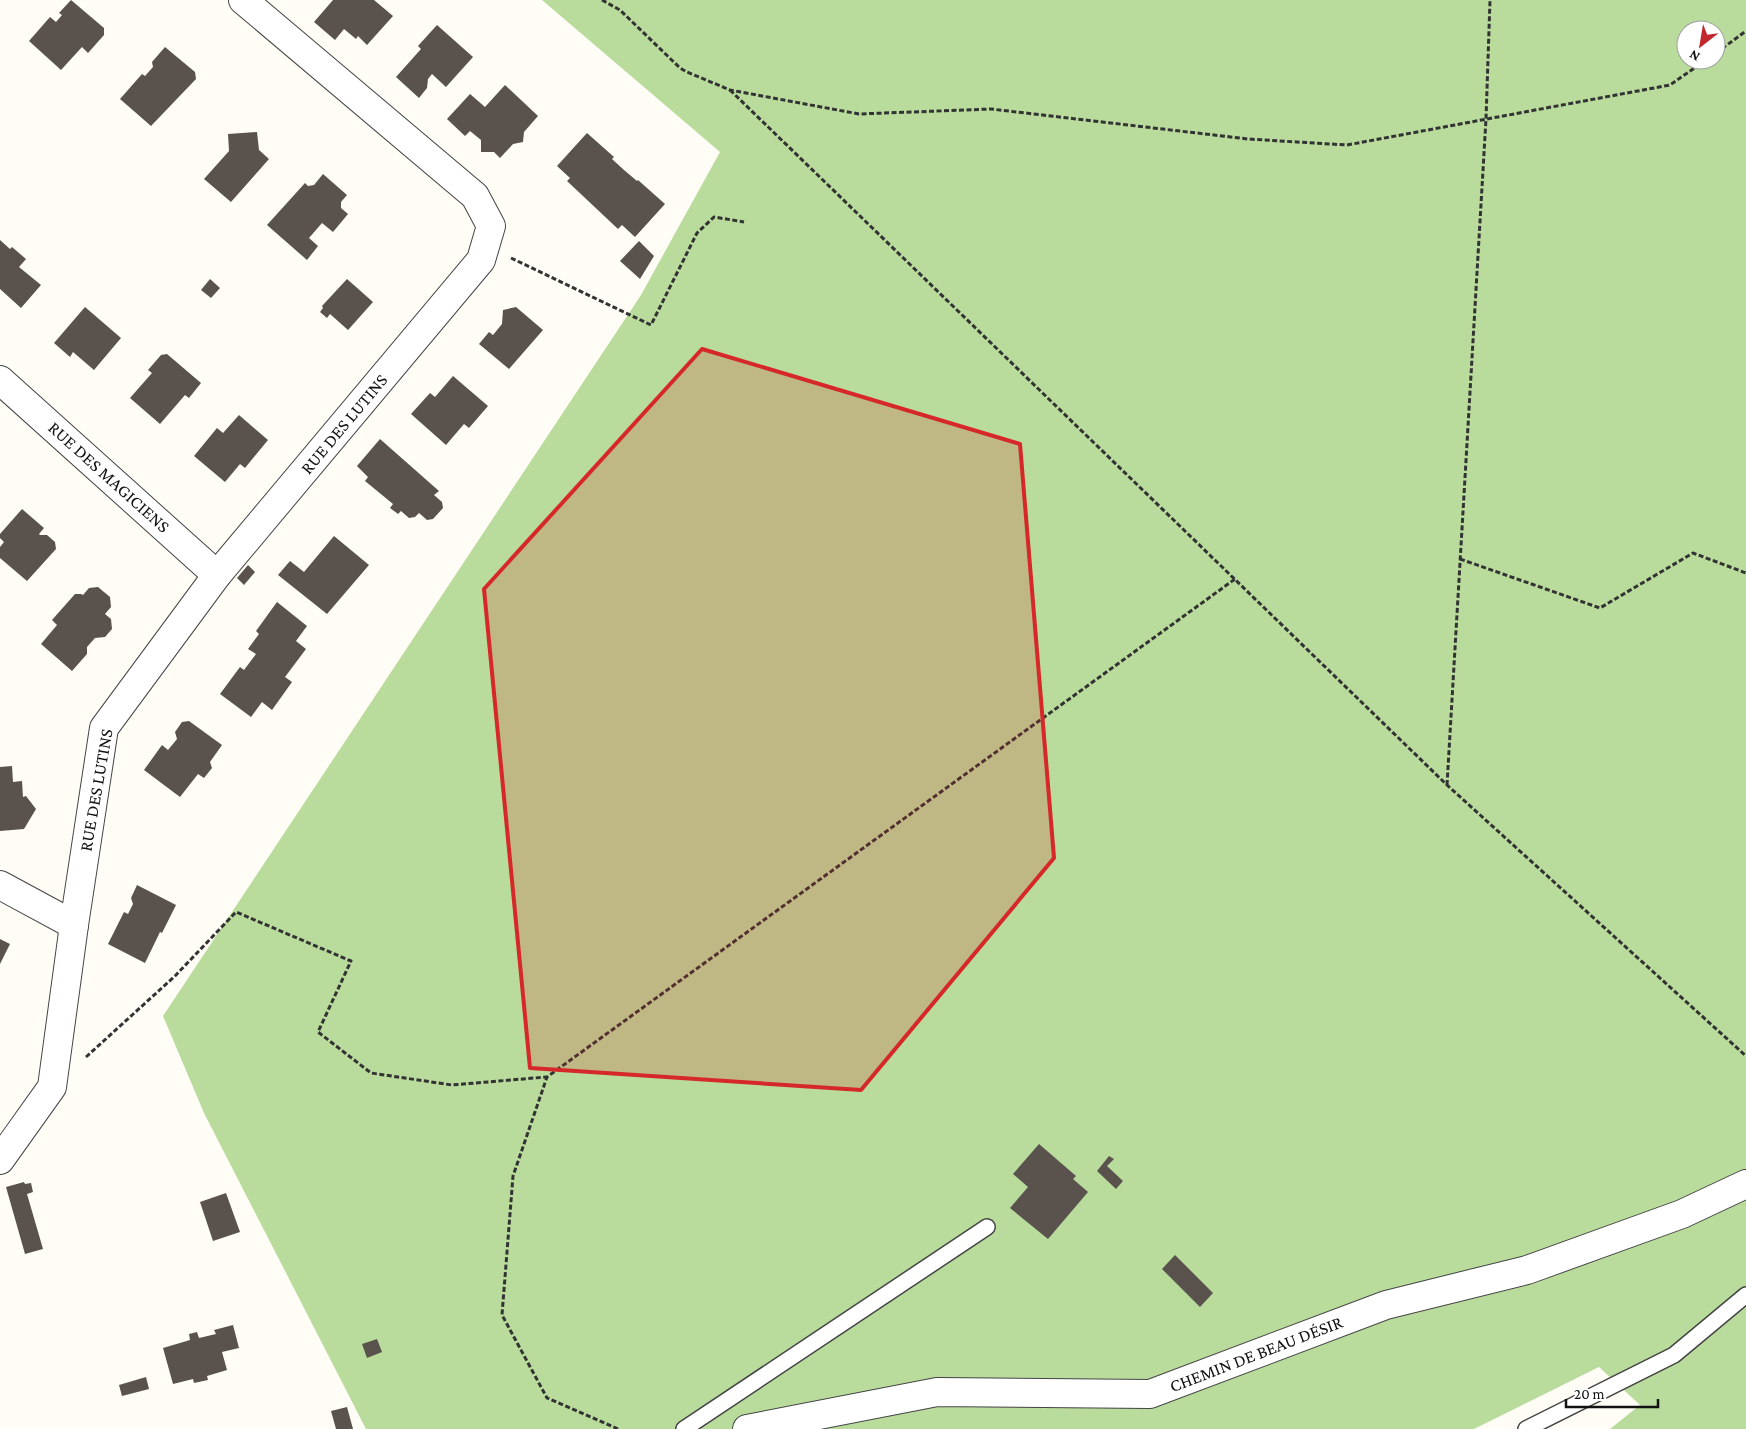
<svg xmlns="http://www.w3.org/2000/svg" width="1746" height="1429" font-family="'Crimson Pro',serif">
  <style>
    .forest { fill: #b9dc9c; fill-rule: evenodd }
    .building { fill: #5a524d }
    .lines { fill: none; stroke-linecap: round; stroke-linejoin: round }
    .service-casing { stroke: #444; stroke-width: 18 }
    .minor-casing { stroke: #444; stroke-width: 30 }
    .path { stroke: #333; stroke-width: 3; stroke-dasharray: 5 2.5; stroke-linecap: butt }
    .service { stroke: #fff; stroke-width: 15 }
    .minor { stroke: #fff; stroke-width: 28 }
    .marked { fill: #d62828; fill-opacity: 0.2; stroke: #d62828; stroke-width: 4; stroke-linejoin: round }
    .labels { text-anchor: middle; stroke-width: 5; stroke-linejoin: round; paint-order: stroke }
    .street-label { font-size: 18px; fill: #111; stroke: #fff }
  </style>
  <rect width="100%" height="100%" fill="#fffdf5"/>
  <!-- forest -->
  <path class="forest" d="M542,0h1204v1429h-136l30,-24 -41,-38 -125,62h-1108l-162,-316 -41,-97 478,-721 79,-143zM1686,30h30v30h-30z"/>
  <!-- building -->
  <g class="building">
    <path d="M71,0l33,28v7l-16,18 -6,-6 -21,23 -32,-29 21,-24 6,5 6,-7 -3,-2z"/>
    <path d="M333,0h41l19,16 -26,29 -9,-9 -2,3 -12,-10 -9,11 -21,-18z"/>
    <path d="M437,25l36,32 -27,30 -14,-13 -4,5 -1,9 -8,10 -23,-21 25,-28 -3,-3z"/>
    <path d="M165,47l30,25 1,7 -45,47 -31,-27 22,-25 3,2 8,-9 -1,-5z"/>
    <path d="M505,85l33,31 -14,16 -1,10 -10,2 -13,14 -6,-6h-13v-12l-11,-9 -5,5 -18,-17 23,-25 15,13z"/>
    <path d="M257,132l2,18 10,9 -38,43 -27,-23 25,-28 -1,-17z"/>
    <path d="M587,133l27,24 -2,2 12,11 13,11 1,-1 27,24 -30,33 -13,-12 -4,4 -51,-48 3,-3 -13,-12z"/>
    <path d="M323,174l24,21 -6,7v6l7,6 -15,18 -11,-9 -13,15 9,8 -11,14 -40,-35 38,-42 3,3 6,-1z"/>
    <path d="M0,240l10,9 2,-2 14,12 -7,8 22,18 -20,23 -21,-19z"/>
    <path d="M639,241l15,15 -14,23 -20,-18z"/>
    <path d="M210,279l10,9 -9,10 -10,-8z"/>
    <path d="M347,279l26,23 -25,28 -18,-16 -3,4 -7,-6 3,-4 -1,-2z"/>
    <path d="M85,307l36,31 -27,32 -21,-18 -3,5 -16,-14z"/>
    <path d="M516,307l27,23 -34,39 -30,-25 10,-12 4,3 9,-11 1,-14z"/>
    <path d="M167,354l34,29 -12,15 -4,-3 -25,29 -30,-26 22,-25 -4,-3 13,-15z"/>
    <path d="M453,376l35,30 -19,22 -5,-4 -18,21 -35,-31 19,-21 5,4z"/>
    <path d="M239,415l29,25 -23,28 -5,-4 -15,18 -31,-26 23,-28 6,5z"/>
    <path d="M380,439l59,52 -5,4 8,7 1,6 -10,11 -6,1 -8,-7 -4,4 -6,1 -8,-7 -3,3 -8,-6 3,-4 -28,-23 3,-4 -11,-11z"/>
    <path d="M22,509l22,19 -5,6 1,1h7l8,7 1,7 -29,32 -27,-23v-11l4,-5 -4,-4v-4z"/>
    <path d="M334,536l35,29 -42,49 -49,-39 12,-14 14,11z"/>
    <path d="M248,565l7,7 -11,13 -7,-7z"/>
    <path d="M98,587l12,10 1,10 -6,7 6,5 1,10 -7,8 -10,1 -8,9v7l-15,17 -31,-27 16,-19 -5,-5 23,-26h6l2,1 6,-7z"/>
    <path d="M277,602l30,24 -11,15 10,8 -21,28 7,5 -20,28 -10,-8 -11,15 -31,-23 20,-27 4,3 12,-16 -8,-5 11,-15 -3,-3z"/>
    <path d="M189,721l33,24 -12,17 2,6 -8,10 -6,-4 -18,23 -36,-27 18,-25 6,5 9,-11 -2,-7 7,-10z"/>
    <path d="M12,766l1,16 9,-1 1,16 3,-1 10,13 -12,20 -24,2v-64z"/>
    <path d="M137,885l39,20 -14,28 -2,-1 -15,31 -37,-19 16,-32 4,2 5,-10 -2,-6z"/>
    <path d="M0,939l10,5 -10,20z"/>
    <path d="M1039,1144l37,32 -3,3 15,13 -40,47 -38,-31 18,-21 -15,-13z"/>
    <path d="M1109,1156l5,3 -7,7 16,15 -7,8 -19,-18z"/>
    <path d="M24,1182l1,2 6,-1 2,9 -6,2 16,55 -18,5 -19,-67z"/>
    <path d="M226,1193l14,39 -27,9 -13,-39z"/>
    <path d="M1175,1255l38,38 -13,14 -38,-38z"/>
    <path d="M233,1325l6,23 -17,4 5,18 -20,6 1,4 -14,3 -1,-4 -20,5 -10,-36 27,-8 -1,-6 8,-2 2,6 17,-4 -2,-4z"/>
    <path d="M377,1339l5,13 -15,6 -5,-14z"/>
    <path d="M146,1377l3,12 -27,7 -3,-11z"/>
    <path d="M347,1407l6,22h-17l-5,-18z"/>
  </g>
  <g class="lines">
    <!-- service casing -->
    <g class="service-casing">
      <g id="service">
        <path d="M684,1429l303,-202"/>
        <path d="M1526,1429l148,-74 72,-60"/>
      </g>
    </g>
    <!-- minor casing -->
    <g class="minor-casing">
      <g id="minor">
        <path d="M0,380l217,195"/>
        <path d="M0,885l74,40"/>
        <path d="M0,1160l52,-73 22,-162 30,-197 113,-153 264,-315 10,-34 -16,-30 -232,-196"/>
        <path d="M747,1429l190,-37 213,2 236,-89 141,-35 155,-56 64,-30"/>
      </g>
    </g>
    <!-- path -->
    <g class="path">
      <path d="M602,0l18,10 60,58 7,4 43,18 129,24 132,-5 257,30 99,6 323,-60 36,-25"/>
      <path d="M1716,53l30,-22"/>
      <path d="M730,90l717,695 299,271"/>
      <path d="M511,258l140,67 46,-92 17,-16 30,5"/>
      <path d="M1460,559l140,49 93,-55 53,20"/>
      <path d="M1447,785l39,-666 4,-119"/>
      <path d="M86,1057l89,-81 61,-64 115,49 -33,71 53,41 81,12 94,-8"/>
      <path d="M618,1429l-71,-31 -45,-83 11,-139 34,-99 688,-498"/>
    </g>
    <!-- service -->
    <use href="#service" class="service"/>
    <!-- minor -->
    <use href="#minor" class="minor"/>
  </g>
  <!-- marked area -->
  <path class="marked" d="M702,349l318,95 34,414 -193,232 -331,-22 -46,-479z"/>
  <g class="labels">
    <!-- street labels -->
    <g class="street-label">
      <text transform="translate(344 424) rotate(-50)" y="6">RUE DES LUTINS</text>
      <text transform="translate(109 477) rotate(42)" y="6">RUE DES MAGICIENS</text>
      <text transform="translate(96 790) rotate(-80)" y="6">RUE DES LUTINS</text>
      <text transform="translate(1256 1354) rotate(-21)" y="6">CHEMIN DE BEAU DÉSIR</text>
    </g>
  </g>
  <!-- north arrow -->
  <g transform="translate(1701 45) rotate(211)"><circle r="24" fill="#ffffff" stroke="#a0a0a0"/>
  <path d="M0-4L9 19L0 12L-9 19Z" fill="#c4262e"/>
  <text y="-8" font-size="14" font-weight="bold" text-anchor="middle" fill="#111111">N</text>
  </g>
  <!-- scale -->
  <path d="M1566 1399v8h92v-8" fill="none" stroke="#111111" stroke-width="2.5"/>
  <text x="1574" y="1399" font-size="15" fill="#111111" stroke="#ffffff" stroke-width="4" paint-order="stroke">20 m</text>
</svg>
